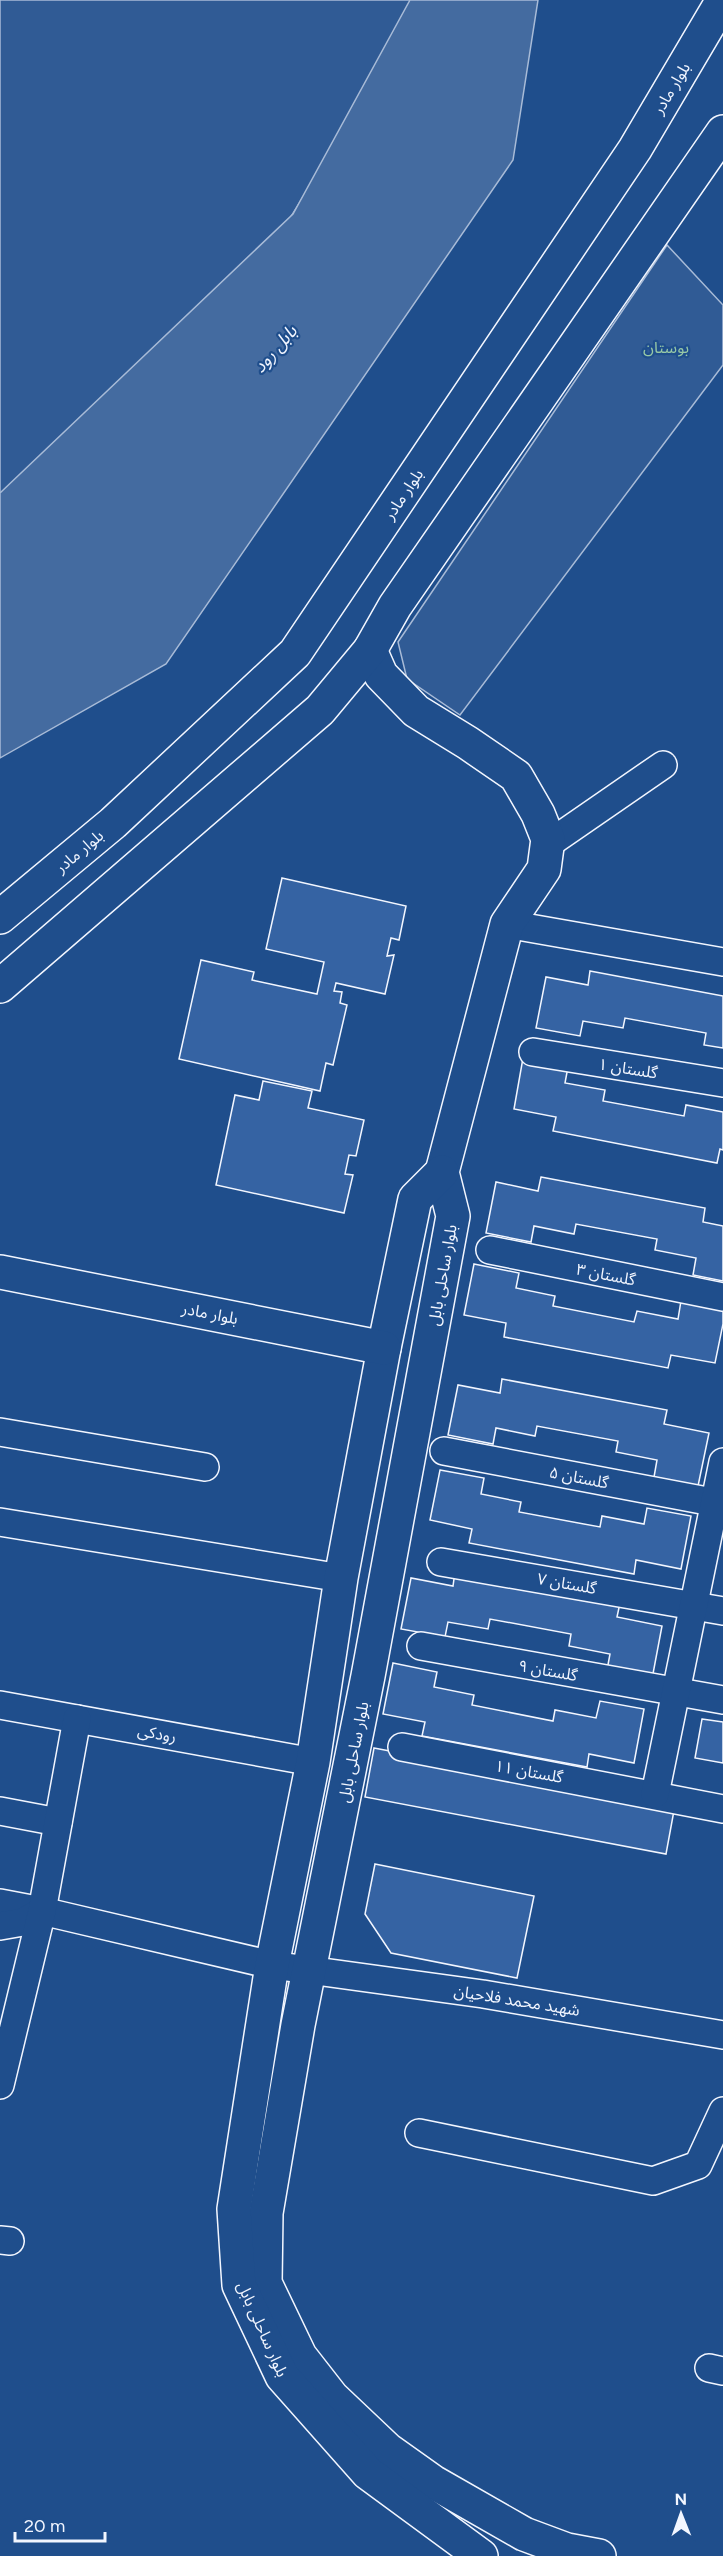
<svg xmlns="http://www.w3.org/2000/svg" width="723" height="2556" font-family="Figtree,'Noto Sans Arabic',sans-serif">
  <style>
    .built { fill: #305b95; stroke: #a8bbd7; stroke-width: 1.5 }
    .water { fill: #446ba0; stroke: #a8bbd7; stroke-width: 1.5 }
    .building { fill: #3563a3; stroke: #f2f6ff; stroke-width: 1.5 }
    .lines { fill: none; stroke-linecap: round; stroke-linejoin: round }
    .street-casing { stroke: #f2f6ff; stroke-width: 30 }
    .primary-casing { stroke: #f2f6ff; stroke-width: 36 }
    .street { stroke: #1f4e8c; stroke-width: 27 }
    .primary { stroke: #1f4e8c; stroke-width: 33 }
    .labels { text-anchor: middle; stroke-width: 4.5; stroke-linejoin: round; paint-order: stroke }
    .street-label { font-size: 16px; fill: #f2f6ff; stroke: #1f4e8c }
    .park-label { font-size: 16px; fill: #97c8a6; stroke: #1f4e8c }
    .water-label { font-size: 18px; font-style: italic; fill: #f2f6ff; stroke: #1f4e8c }
  </style>
  <rect width="100%" height="100%" fill="#1f4e8c"/>
  <!-- built -->
  <g class="built">
    <path d="M0,0h411l-72,139 -138,223 -201,196z"/>
    <path d="M667,245l56,60v60l-263,350 -53,-36 -9,-37z"/>
  </g>
  <!-- water -->
  <path class="water" d="M410,0h128l-25,160 -347,504 -166,94v-265l293,-279z"/>
  <!-- building -->
  <g class="building">
    <path d="M282,878l124,28 -7,34 -8,-2 -4,18 7,-1 -9,39 -49,-11 -2,8 8,1 -2,11 7,2 -14,60 -7,-2 -6,28 -141,-32 22,-99 53,12 -2,8 65,14 7,-32 -58,-13z"/>
    <path d="M590,971l133,25v52l-19,-3 2,-12 -81,-15 -2,10 -40,-7 -3,15 -44,-8 10,-51 42,8z"/>
    <path d="M523,1058l45,9 -3,16 40,7 -2,11 81,15 2,-11 37,7v38l-3,-1 -3,14 -164,-32 3,-14 -42,-8z"/>
    <path d="M263,1081l49,10 -4,17 56,12 -8,36 -7,-1 -4,19 8,1 -9,38 -128,-28 19,-90 24,5z"/>
    <path d="M541,1177l164,31 -2,14 20,4v55l-30,-6 3,-17 -41,-8 2,-11 -81,-15 -2,10 -40,-8 -3,16 -45,-9 10,-51 42,9z"/>
    <path d="M474,1264l45,9 -3,15 39,8 -2,10 81,16 3,-11 41,8 3,-18 42,9v14l-8,39 -44,-8 -3,13 -164,-31 2,-14 -42,-8z"/>
    <path d="M502,1379l165,31 -3,14 45,9 -11,53 -44,-9 3,-17 -41,-8 2,-11 -81,-15 -2,10 -39,-8 -3,16 -45,-9 10,-50 42,8z"/>
    <path d="M440,1470l44,8 -3,16 40,8 -2,10 81,15 2,-11 42,8 3,-16 44,8 -10,53 -45,-9 -2,14 -165,-31 3,-14 -42,-9z"/>
    <path d="M455,1572l165,31 -3,14 45,9 -10,53 -45,-9 3,-16 -41,-8 2,-12 -81,-15 -2,10 -40,-7 -3,15 -44,-8 10,-51 42,8z"/>
    <path d="M393,1663l44,9 -3,15 40,8 -2,10 81,16 2,-11 41,8 4,-17 44,8 -10,54 -45,-9 -2,13 -165,-31 3,-14 -42,-8z"/>
    <path d="M702,1719l21,3v41l-28,-5z"/>
    <path d="M374,1748l301,57 -9,49 -301,-57z"/>
    <path d="M375,1864l159,32 -17,82 -126,-25 -26,-39z"/>
  </g>
  <g class="lines">
    <!-- street casing -->
    <g class="street-casing">
      <g id="street">
        <path d="M547,845l116,-80"/>
        <path d="M507,924l216,38"/>
        <path d="M533,1052l190,31"/>
        <path d="M490,1250l233,47"/>
        <path d="M0,1432l205,35"/>
        <path d="M444,1451l279,53"/>
        <path d="M0,1522l341,56"/>
        <path d="M441,1562l282,49"/>
        <path d="M421,1646l302,54"/>
        <path d="M0,1705l313,57"/>
        <path d="M402,1747l321,62"/>
        <path d="M655,1794l68,-332"/>
        <path d="M0,1811l58,11"/>
        <path d="M0,1903l42,8 230,54 211,29 240,41"/>
        <path d="M0,1926l23,-4 19,-11"/>
        <path d="M0,2085l42,-174 35,-192"/>
        <path d="M419,2133l234,48 45,-16 25,-54"/>
        <path d="M0,2240l10,1"/>
        <path d="M709,2368l14,3"/>
      </g>
    </g>
    <!-- primary casing -->
    <g class="primary-casing">
      <g id="primary">
        <path d="M370,650l11,25 35,36 52,32 48,33 22,38 10,25 -4,30 -37,55 -65,248 11,44 -85,460 -70,349 -32,188 -1,70 35,73 32,41 56,53 45,32 91,52 43,16 32,6"/>
        <path d="M0,917l113,-94 182,-170 340,-504 88,-149"/>
        <path d="M0,986l320,-276 50,-60 25,-44 328,-474"/>
        <path d="M442,1172l-27,27 -31,149 -43,230 -28,184 -41,203 -38,244 5,76 43,91 86,97 113,83"/>
        <path d="M0,1272l384,76"/>
      </g>
    </g>
    <!-- street -->
    <use href="#street" class="street"/>
    <!-- primary -->
    <use href="#primary" class="primary"/>
  </g>
  <g class="labels">
    <!-- street labels -->
    <g class="street-label">
      <text transform="translate(671 88) rotate(-59)" y="6">بلوار مادر</text>
      <text transform="translate(403 494) rotate(-56)" y="6">بلوار مادر</text>
      <text transform="translate(79 851) rotate(-40)" y="6">بلوار مادر</text>
      <text transform="translate(628 1068) rotate(9)" y="6">گلستان ۱</text>
      <text transform="translate(606 1274) rotate(11)" y="6">گلستان ۳</text>
      <text transform="translate(442 1275) rotate(-80)" y="6">بلوار ساحلی بابل</text>
      <text transform="translate(210 1313) rotate(11)" y="6">بلوار مادر</text>
      <text transform="translate(579 1477) rotate(11)" y="6">گلستان ۵</text>
      <text transform="translate(567 1583) rotate(10)" y="6">گلستان ۷</text>
      <text transform="translate(548 1670) rotate(10)" y="6">گلستان ۹</text>
      <text transform="translate(157 1733) rotate(10)" y="6">رودکی</text>
      <text transform="translate(353 1752) rotate(-79)" y="6">بلوار ساحلی بابل</text>
      <text transform="translate(529 1771) rotate(10)" y="6">گلستان ۱۱</text>
      <text transform="translate(517 2000) rotate(9)" y="6">شهید محمد فلاحیان</text>
      <text transform="translate(263 2329) rotate(66)" y="6">بلوار ساحلی بابل</text>
    </g>
    <!-- park labels -->
    <g class="park-label">
      <text x="666" y="353">بوستان</text>
    </g>
    <!-- water labels -->
    <g class="water-label">
      <text transform="translate(275 349) rotate(-49)" y="6">بابل رود</text>
    </g>
  </g>
  <!-- north arrow -->
  <g transform="translate(681 2514) rotate(359)" stroke="#1f4e8c" stroke-width="4.5" paint-order="stroke">
  <path d="M0-4.5L10 22L0 15L-10 22Z" fill="#f2f6ff"/>
  <text y="-9" font-size="16" font-weight="bold" text-anchor="middle" fill="#f2f6ff">N</text>
  </g>
  <!-- scale -->
  <path d="M15 2532v9h90v-9" fill="none" stroke="#f2f6ff" stroke-width="3"/>
  <text x="24" y="2532" font-size="18" fill="#f2f6ff" stroke="#1f4e8c" stroke-width="4.5" paint-order="stroke">20 m</text>
</svg>
